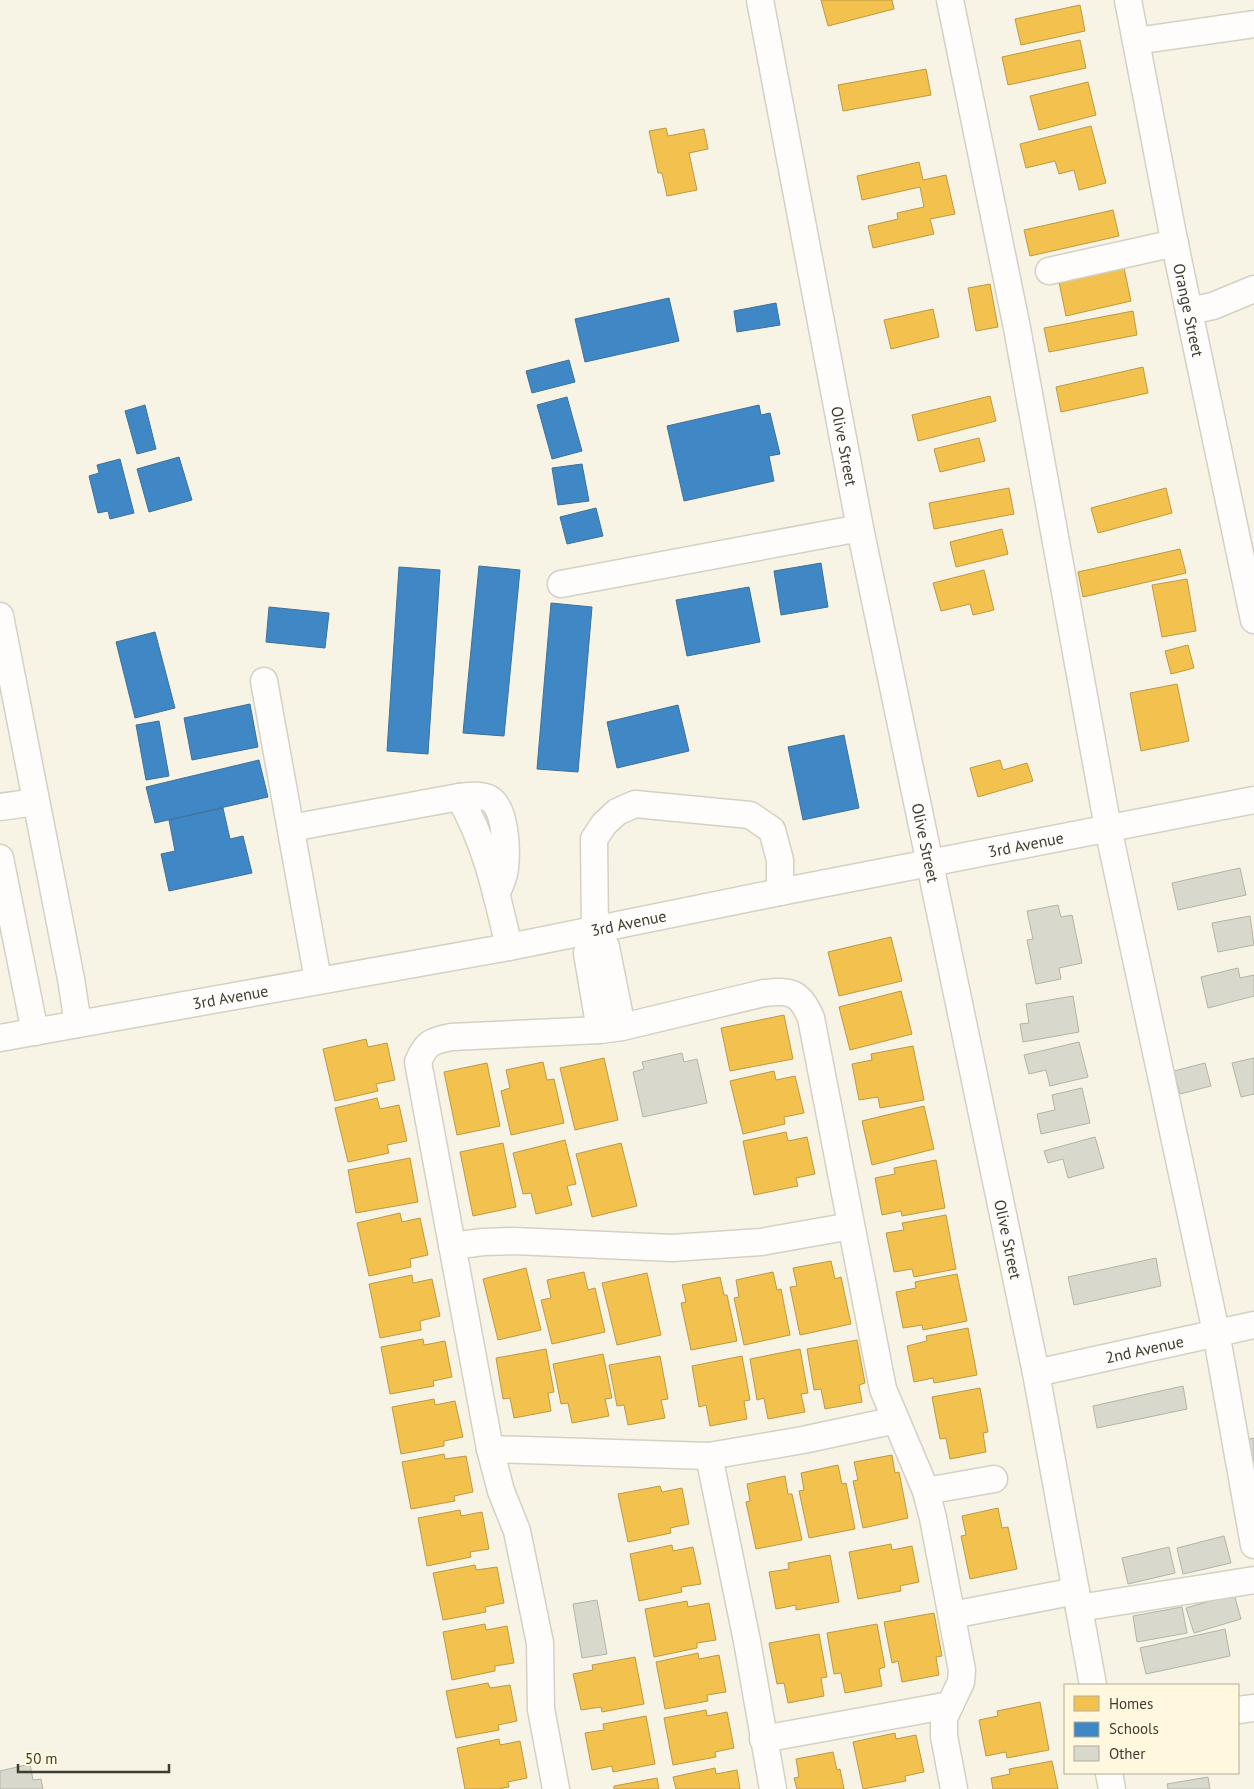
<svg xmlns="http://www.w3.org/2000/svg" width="1254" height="1789" font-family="'PT Sans',sans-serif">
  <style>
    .homes { fill: #f2c14e; stroke: #bc9944 }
    .schools { fill: #3f88c5; stroke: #3f7198 }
    .building { fill: #d8d8cc; stroke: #b3b3a7 }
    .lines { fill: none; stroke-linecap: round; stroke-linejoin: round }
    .minor-casing { stroke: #d4d1c4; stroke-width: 29 }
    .minor { stroke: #fefdfb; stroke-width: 26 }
    .labels { text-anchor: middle; stroke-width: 5; stroke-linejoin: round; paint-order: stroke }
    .street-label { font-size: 16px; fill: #3f3b2e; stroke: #fff8de }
  </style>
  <rect width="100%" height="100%" fill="#f7f4e6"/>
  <!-- homes -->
  <g class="homes">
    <path d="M821,0h71l2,9 -66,17z"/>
    <path d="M1080,5l5,26 -64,14 -6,-26z"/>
    <path d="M1080,40l6,28 -78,17 -6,-28z"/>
    <path d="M926,69l5,26 -88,16 -5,-26z"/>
    <path d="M1088,82l8,33 -57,15 -9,-34z"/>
    <path d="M1091,126l15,57 -27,7 -5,-20 -15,4 -4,-13 -29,7 -6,-24z"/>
    <path d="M666,128l2,8 36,-7 4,20 -19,4 8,37 -30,6 -5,-23h-4l-9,-42z"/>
    <path d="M919,162l4,18 23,-5 9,39 -25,5 4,15 -61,14 -5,-22 30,-7 -1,-6 27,-6 -4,-20 -58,13 -5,-24z"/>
    <path d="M1113,210l6,26 -89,20 -6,-26z"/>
    <path d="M1124,268l7,33 -65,15 -7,-34z"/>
    <path d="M990,284l8,43 -22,4 -8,-43z"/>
    <path d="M933,309l6,28 -48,12 -7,-29z"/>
    <path d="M1133,311l4,24 -88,17 -5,-24z"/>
    <path d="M1143,367l5,26 -87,19 -5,-25z"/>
    <path d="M990,396l6,25 -78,20 -6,-26z"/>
    <path d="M979,438l6,23 -45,11 -6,-23z"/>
    <path d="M1009,488l5,26 -80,15 -5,-26z"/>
    <path d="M1166,488l6,25 -74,20 -7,-25z"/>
    <path d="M1002,529l6,25 -52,13 -6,-25z"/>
    <path d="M1180,549l6,24 -103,24 -5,-25z"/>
    <path d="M984,570l10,40 -21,5 -3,-11 -29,7 -8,-28z"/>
    <path d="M1187,579l9,52 -34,6 -10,-52z"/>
    <path d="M1188,645l6,23 -23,6 -6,-23z"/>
    <path d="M1177,684l12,57 -48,10 -11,-58z"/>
    <path d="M1000,760l3,10 24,-7 6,18 -55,16 -8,-29z"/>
    <path d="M891,937l11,44 -63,15 -11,-44z"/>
    <path d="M901,991l11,43 -62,16 -11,-43z"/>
    <path d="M784,1015l9,44 -63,12 -9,-43z"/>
    <path d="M366,1039l2,8 19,-4 8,37 -19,4 2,7 -43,10 -12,-52z"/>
    <path d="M913,1046l11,54 -44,8 -2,-11 -19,3 -7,-36 20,-4 -1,-6z"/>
    <path d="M604,1058l14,62 -43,10 -15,-62z"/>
    <path d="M543,1062l4,18 7,-1 10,44 -53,12 -10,-44 9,-3 -4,-18z"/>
    <path d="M487,1063l13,63 -43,9 -13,-63z"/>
    <path d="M774,1071l2,9 19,-4 9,37 -20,4 1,7 -42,10 -13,-53z"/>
    <path d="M377,1098l3,11 19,-4 8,36 -20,4 2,8 -41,9 -13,-54z"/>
    <path d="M924,1106l10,43 -62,16 -10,-44z"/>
    <path d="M786,1132l2,9 19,-4 8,37 -19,4 2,8 -44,9 -11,-54z"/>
    <path d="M565,1140l11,44 -9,2 5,19 -36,9 -5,-21 -8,1 -10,-41z"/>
    <path d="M503,1143l13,64 -43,9 -13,-64z"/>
    <path d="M621,1143l16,63 -45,11 -16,-63z"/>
    <path d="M410,1158l8,44 -62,11 -8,-43z"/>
    <path d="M936,1160l9,48 -43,8 -1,-5 -19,4 -7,-37 20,-4 -1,-6z"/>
    <path d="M400,1213l2,9 18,-4 8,37 -18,4 1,8 -42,9 -12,-53z"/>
    <path d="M946,1215l10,54 -42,8 -2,-8 -18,3 -8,-39 18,-3 -2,-7z"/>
    <path d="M831,1261l4,18 6,-2 10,47 -51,11 -10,-48 7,-1 -4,-18z"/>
    <path d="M526,1268l15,62 -43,10 -15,-61z"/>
    <path d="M584,1272l4,18 7,-2 10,44 -53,12 -11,-44 10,-2 -4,-18z"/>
    <path d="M773,1272l4,18 4,-1 9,46 -46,10 -10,-47 5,-1 -3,-17z"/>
    <path d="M647,1273l14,62 -44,10 -15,-62z"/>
    <path d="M957,1274l10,47 -44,9 -1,-5 -19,3 -7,-36 20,-4 -1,-6z"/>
    <path d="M412,1275l1,8 19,-4 8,37 -20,5 1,9 -41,8 -11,-54z"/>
    <path d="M720,1277l4,18h3l10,46 -46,9 -10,-47 5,-1 -4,-17z"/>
    <path d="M968,1328l9,47 -43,8 -1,-5 -19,4 -7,-36 20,-5 -1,-5z"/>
    <path d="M423,1339l1,6 21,-4 7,36 -19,4 1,5 -44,8 -9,-47z"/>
    <path d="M857,1340l8,43 -6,2 3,17 -37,7 -4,-20 -7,1 -7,-41z"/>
    <path d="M546,1349l8,43 -6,1 3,18 -37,7 -4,-20 -7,1 -7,-41z"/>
    <path d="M800,1349l8,44 -7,1 4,18 -37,7 -4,-21 -7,2 -7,-41z"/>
    <path d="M603,1354l9,44 -7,1 4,17 -37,7 -4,-20 -7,1 -8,-40z"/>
    <path d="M660,1356l8,43 -7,1 4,18 -37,7 -4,-20 -7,1 -8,-41z"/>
    <path d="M742,1356l8,44 -6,1 3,18 -37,7 -4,-21 -7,2 -7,-41z"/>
    <path d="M980,1388l8,44 -5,1 3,19 -36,7 -4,-21 -6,1 -8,-42z"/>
    <path d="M434,1399l1,6 20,-4 8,36 -19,4v5l-43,8 -9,-47z"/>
    <path d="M444,1454l1,5 21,-3 7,36 -19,4 1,5 -44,8 -9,-47z"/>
    <path d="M892,1455l3,18 4,-1 9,46 -45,10 -10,-47 5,-1 -4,-18z"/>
    <path d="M838,1465l4,19 4,-1 9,46 -46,9 -10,-47 5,-1 -3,-17z"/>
    <path d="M785,1476l3,18h4l10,46 -46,9 -10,-47 4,-1 -3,-17z"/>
    <path d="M660,1486l2,6 20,-4 7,36 -19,4 1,5 -43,9 -10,-48z"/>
    <path d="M998,1508l4,20 6,-1 9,42 -47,10 -9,-43 5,-1 -4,-19z"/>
    <path d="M460,1510l1,6 21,-4 7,37 -19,3 1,5 -44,9 -9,-48z"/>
    <path d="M891,1544l1,6 20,-4 7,36 -19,4 1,5 -43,8 -9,-47z"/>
    <path d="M672,1545l1,6 20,-4 8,37 -20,3 1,5 -43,9 -9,-47z"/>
    <path d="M830,1555l9,47 -43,8v-5l-20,4 -7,-37 20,-3 -1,-6z"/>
    <path d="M475,1565l1,5 21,-3 7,36 -19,4 1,5 -43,8 -10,-47z"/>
    <path d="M687,1601l1,6 21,-4 7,37 -19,3v5l-43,9 -9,-48z"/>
    <path d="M934,1613l8,43 -6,1 3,18 -37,7 -4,-21 -6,2 -8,-41z"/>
    <path d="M485,1624l1,6 21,-4 7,37 -19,3v5l-43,9 -9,-48z"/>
    <path d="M877,1624l8,43 -6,2 3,17 -37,7 -4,-20 -7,1 -7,-41z"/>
    <path d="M819,1634l8,43 -6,1 3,18 -36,7 -4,-20 -7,1 -8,-41z"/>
    <path d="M698,1653l1,6 20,-4 7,37 -19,3 1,6 -43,8 -9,-47z"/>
    <path d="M635,1657l9,47 -42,8 -1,-5 -20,3 -8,-36 20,-4 -1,-5z"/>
    <path d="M488,1683l2,5 20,-3 7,36 -19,4 1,5 -43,8 -10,-47z"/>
    <path d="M1040,1702l9,48 -42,8 -1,-6 -20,4 -7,-36 19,-4 -1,-5z"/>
    <path d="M706,1710l1,6 20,-4 7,36 -19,4 1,5 -43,8 -9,-47z"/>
    <path d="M646,1716l9,48 -42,8 -1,-6 -20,4 -7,-37 19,-3 -1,-6z"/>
    <path d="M895,1733l1,6 20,-4 8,37 -19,4 1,5 -43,8 -10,-47z"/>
    <path d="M499,1739l1,6 20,-4 7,37 -19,4 1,5 -11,2h-33l-8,-41z"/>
    <path d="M833,1752l4,18 3,-1 4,20h-47l-3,-11 5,-1 -3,-18z"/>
    <path d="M1052,1761l6,28h-65l-2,-11 19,-4 -1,-5z"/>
    <path d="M715,1768l1,6 21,-4 3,19h-64l-3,-12z"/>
    <path d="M657,1778l2,11h-45v-3z"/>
  </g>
  <!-- schools -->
  <g class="schools">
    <path d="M669,298l10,43 -94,21 -10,-43z"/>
    <path d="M776,303l4,22 -43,7 -3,-21z"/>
    <path d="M569,360l6,22 -43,11 -6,-22z"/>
    <path d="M567,397l15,54 -30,8 -15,-54z"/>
    <path d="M145,405l11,44 -19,5 -12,-43z"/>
    <path d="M759,405l2,10 9,-2 10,41 -11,2 5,25 -90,20 -17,-75z"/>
    <path d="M179,457l13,43 -43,12 -12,-43z"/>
    <path d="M120,459l14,54 -24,6 -2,-8 -10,2 -9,-37 10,-3 -2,-8z"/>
    <path d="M582,464l7,37 -31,4 -6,-37z"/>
    <path d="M596,508l7,28 -36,8 -7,-27z"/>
    <path d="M821,563l7,44 -47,8 -7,-44z"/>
    <path d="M479,566l41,4 -16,166 -41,-3z"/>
    <path d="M399,567l41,3 -12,184 -41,-3z"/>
    <path d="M749,587l11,55 -73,14 -11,-56z"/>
    <path d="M551,603l41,4 -14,165 -41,-3z"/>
    <path d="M269,607l60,6 -4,35 -59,-6z"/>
    <path d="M155,632l20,76 -40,10 -19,-76z"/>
    <path d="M250,704l8,43 -66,13 -8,-42z"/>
    <path d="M678,705l11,46 -72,17 -10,-46z"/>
    <path d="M159,721l10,55 -23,4 -10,-55z"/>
    <path d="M844,735l15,73 -56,12 -15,-73z"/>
    <path d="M259,760l9,37 -113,26 -9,-36z"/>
    <path d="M223,808l7,31 13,-3 9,37 -83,18 -8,-37 14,-3 -6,-31z"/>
  </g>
  <!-- building -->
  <g class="building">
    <path d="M1240,868l6,27 -68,15 -6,-27z"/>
    <path d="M1058,905l3,12 11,-2 10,48 -23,5 2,11 -25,5 -9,-44 6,-1 -6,-28z"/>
    <path d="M1250,916l4,29 -36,7 -6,-29z"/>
    <path d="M1238,968l2,10 14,-3v21l-46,12 -7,-31z"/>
    <path d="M1073,996l6,36 -56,10 -3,-18 9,-1 -3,-19z"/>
    <path d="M1079,1042l9,35 -38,9 -4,-16 -17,4 -5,-19z"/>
    <path d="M682,1053l2,9 13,-3 10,44 -64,14 -10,-45 11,-3 -2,-7z"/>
    <path d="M1254,1058v36l-13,3 -9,-34z"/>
    <path d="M1205,1063l6,23 -31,8 -6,-23z"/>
    <path d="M1082,1088l8,35 -49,11 -4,-20 18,-4 -3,-15z"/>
    <path d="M1095,1137l9,31 -36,10 -5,-19 -15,4 -4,-12z"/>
    <path d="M1156,1258l5,28 -87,19 -6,-28z"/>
    <path d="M1183,1386l4,23 -90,19 -4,-22z"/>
    <path d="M1254,1438v31l-6,1 -7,-29z"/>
    <path d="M1224,1536l7,27 -48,11 -6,-26z"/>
    <path d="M1169,1547l6,26 -47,11 -6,-26z"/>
    <path d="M1234,1594l7,25 -47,14 -8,-25z"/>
    <path d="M597,1600l10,54 -25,4 -9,-54z"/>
    <path d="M1182,1607l5,26 -50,9 -4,-26z"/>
    <path d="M1225,1629l5,27 -84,18 -6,-26z"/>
    <path d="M30,1764l3,16 8,-1 2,10h-43v-18z"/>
    <path d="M1208,1777l2,12h-42l-1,-5z"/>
  </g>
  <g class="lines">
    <!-- minor casing -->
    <g class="minor-casing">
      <g id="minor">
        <path id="s1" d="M760,0l100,528 176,845 57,312"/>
        <path d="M950,0l67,328 91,500 108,504 38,213"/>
        <path id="s2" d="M1128,0l46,240 80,380"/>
        <path d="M1136,41l118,-17"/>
        <path d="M1049,271l126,-28"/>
        <path d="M1189,311l24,-5 41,-17"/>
        <path d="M561,584l299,-56"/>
        <path d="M0,616l71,363 7,45"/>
        <path d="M264,681l54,299"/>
        <path d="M459,797c27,45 38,99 50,150"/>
        <path d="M0,807l36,-5"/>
        <path d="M291,828l168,-31c10,-1 22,-3 31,2 16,10 17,52 15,69 -1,10 -5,18 -9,26"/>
        <path d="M0,858l35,174"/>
        <path d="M595,930l11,17 16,80"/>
        <path d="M600,1030l-13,-77 8,-23 -1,-91 10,-15 13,-12 18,-8 115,11 22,15 8,30v32"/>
        <path id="s3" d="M0,1038l509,-91 271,-55 474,-92"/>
        <path d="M452,1246l31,-4 31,-1 158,7 89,-6 90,-16"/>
        <path id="s4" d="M1036,1373l218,-48"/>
        <path d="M490,1449l219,7 94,-16 93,-20"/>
        <path d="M709,1456l38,185 26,148"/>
        <path d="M926,1491l68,-12"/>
        <path d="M1079,1608l175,-28"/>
        <path d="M952,1615l124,-24"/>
        <path d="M1238,1710l16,-2"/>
        <path d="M763,1739l187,-34"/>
        <path d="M1109,1773l3,16"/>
        <path d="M556,1789l-15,-80 -1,-66 -23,-112 -16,-40 -11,-42 -72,-387c8,-19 13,-21 33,-25l149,-7 22,-3 142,-34c27,-3 36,-1 47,25l72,371 43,102 7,27 29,152 -1,12 -17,36v18l10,53"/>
      </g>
    </g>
    <!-- minor -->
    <use href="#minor" class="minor"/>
  </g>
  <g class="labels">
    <!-- street labels -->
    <g class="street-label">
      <text dy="6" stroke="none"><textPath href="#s2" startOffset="316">Orange Street</textPath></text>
      <text dy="6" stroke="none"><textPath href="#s1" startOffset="454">Olive Street</textPath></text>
      <text dy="6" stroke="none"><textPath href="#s1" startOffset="859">Olive Street</textPath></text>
      <text dy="6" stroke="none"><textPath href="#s3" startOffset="1044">3rd Avenue</textPath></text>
      <text dy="6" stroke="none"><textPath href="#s3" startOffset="639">3rd Avenue</textPath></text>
      <text dy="6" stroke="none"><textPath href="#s3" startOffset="234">3rd Avenue</textPath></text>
      <text dy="6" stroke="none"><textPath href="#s1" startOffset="1264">Olive Street</textPath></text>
      <text dy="6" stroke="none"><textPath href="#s4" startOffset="111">2nd Avenue</textPath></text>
    </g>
  </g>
  <!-- legend -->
  <rect x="1064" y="1684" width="175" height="90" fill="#fff8de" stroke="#b2ac98"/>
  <rect x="1074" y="1696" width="25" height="15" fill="#f2c14e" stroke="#b2ac98"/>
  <text x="1109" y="1709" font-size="15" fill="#3f3b2e">Homes</text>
  <rect x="1074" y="1722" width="25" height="15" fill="#3f88c5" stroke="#b2ac98"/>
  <text x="1109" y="1734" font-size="15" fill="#3f3b2e">Schools</text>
  <rect x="1074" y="1746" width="25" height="15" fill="#d8d8cc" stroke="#b2ac98"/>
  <text x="1109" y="1759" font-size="15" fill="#3f3b2e">Other</text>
  <!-- scale -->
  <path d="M18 1764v8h151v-8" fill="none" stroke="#3f3b2e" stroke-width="2.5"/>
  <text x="25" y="1764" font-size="15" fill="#3f3b2e" stroke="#fff8de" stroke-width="4" paint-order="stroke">50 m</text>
</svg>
